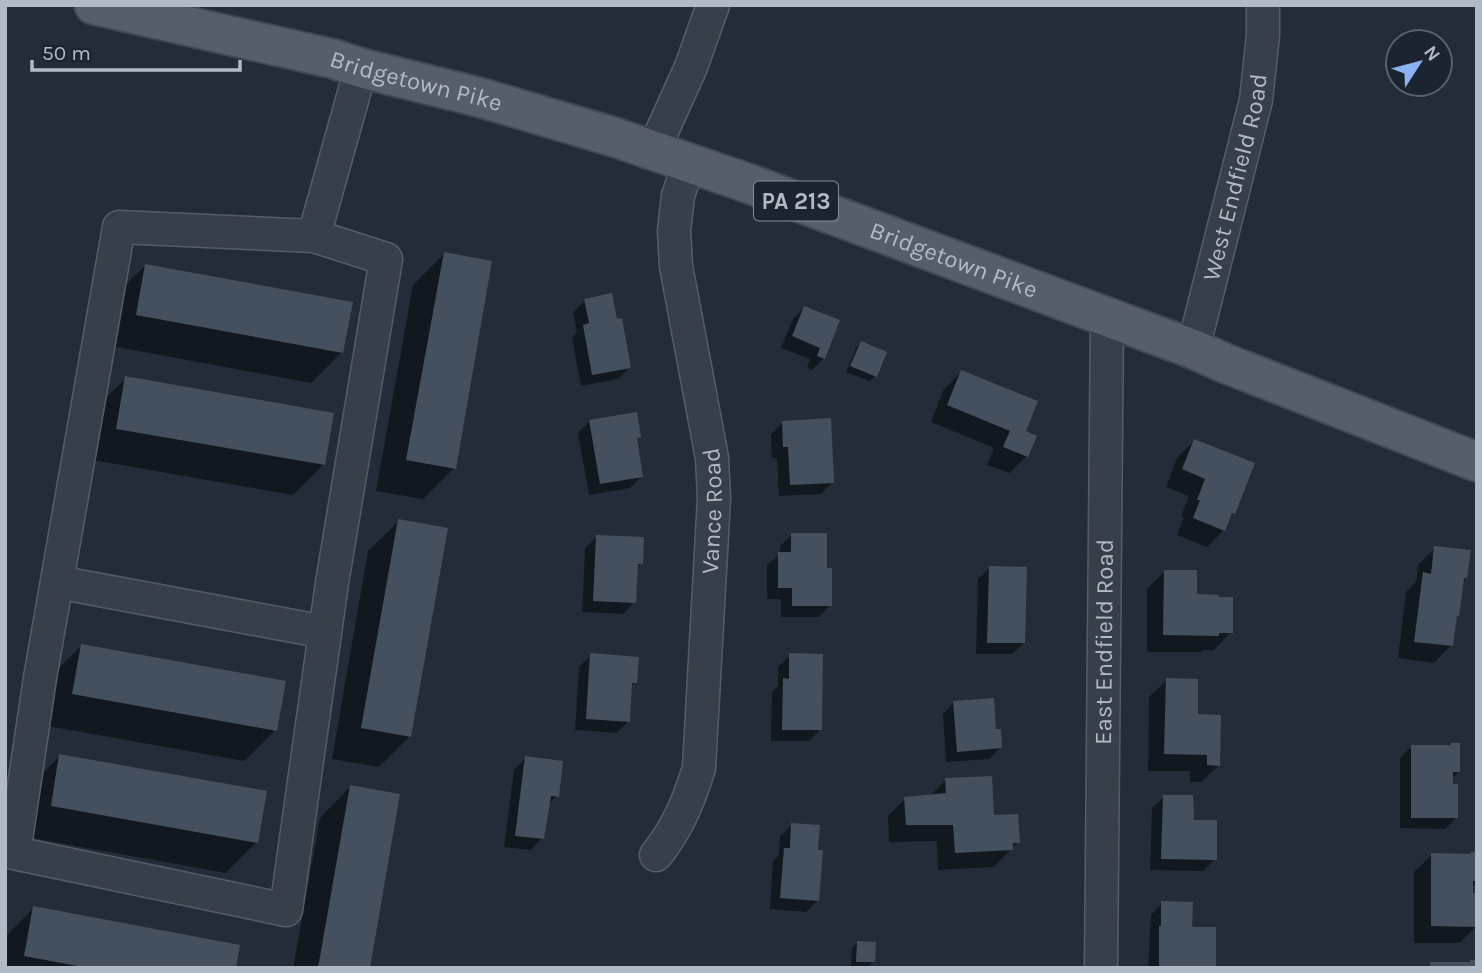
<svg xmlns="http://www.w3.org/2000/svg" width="1482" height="973" font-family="Karla,sans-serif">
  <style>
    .shadow { fill: #0007 }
    .building { fill: #45505e }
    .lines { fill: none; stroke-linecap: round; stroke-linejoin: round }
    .minor-casing { stroke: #555d68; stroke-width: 35 }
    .major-casing { stroke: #404853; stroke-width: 42 }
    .minor { stroke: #373f4a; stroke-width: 32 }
    .major { stroke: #555e6a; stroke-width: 38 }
    .labels { text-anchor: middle; stroke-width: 6; stroke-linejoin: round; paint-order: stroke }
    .shield { fill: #1c242f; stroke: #858d99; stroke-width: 2 }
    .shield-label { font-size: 23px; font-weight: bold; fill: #b2bac6 }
    .street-label { font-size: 24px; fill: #b2bac6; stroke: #1c242f }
  </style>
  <rect width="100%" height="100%" fill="#232d3a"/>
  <!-- shadow -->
  <g class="shadow">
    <path d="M444,254l10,214 -31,31 -47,-8 37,-206z"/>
    <path d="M145,266l197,86 -31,31 -205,-38 8,-49z"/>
    <path d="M585,300l45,67 -12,12 -37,7 -9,-48 5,-6 -4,-20z"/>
    <path d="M804,308l34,13 -14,37 -12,12 -5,-2 3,-9 -29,-11 12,-29z"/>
    <path d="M861,343l14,33 -5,5 -24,-9 10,-24z"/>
    <path d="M961,372l62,60 4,24 -17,17 -23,-8 7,-17 -63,-26 13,-33z"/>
    <path d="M126,378l198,86 -31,31 -206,-36 8,-50z"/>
    <path d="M590,421l49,15 -4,4 6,37 -11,11 -41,7 -11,-62z"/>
    <path d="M783,422l50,60 -12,12 -42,2 -2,-38h-5l-1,-24z"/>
    <path d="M1194,441l39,72 -5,5 -4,12 -17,17 -30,-12 7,-18h-3l8,-21 -23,-9 11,-29z"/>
    <path d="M399,521l10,216 -30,30 -47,-8 36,-208z"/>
    <path d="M792,535l33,35 5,35 -11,12h-38v-18h-14v-34l13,-11v-8z"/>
    <path d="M596,537l45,26 -5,6 -2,33 -11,12 -41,-2 3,-64z"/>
    <path d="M1435,548l31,30 -4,3 -4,35 -3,3 -4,26 -17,18 -36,-5 8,-66 10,-10 2,-17z"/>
    <path d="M989,568l35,75 -12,11h-36l2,-75z"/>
    <path d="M1165,571l30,25 36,36 -17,18h-11l-3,2h-53v-63z"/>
    <path d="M82,645l193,86 -31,30 -202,-36 9,-49z"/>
    <path d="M591,655l44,27 -5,5 -2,35 -12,11 -41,-3 4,-63z"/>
    <path d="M790,655l30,75 -11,11h-38l1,-49 6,-6v-19z"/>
    <path d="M1167,680l29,36 23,49 -18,17h-11v-11h-42l1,-74z"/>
    <path d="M954,702l41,29 5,17 -11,11 -43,3 -3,-48z"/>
    <path d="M1412,746l47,26 -8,7 6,38 -12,12 -45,-1v-70z"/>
    <path d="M60,756l197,86 -31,31 -205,-37 8,-49z"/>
    <path d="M525,758l32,38 -9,8 -6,34 -11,12 -27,-3 10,-77z"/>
    <path d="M946,780l46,37 26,25 -24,25 -56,3 -1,-29 -48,1 -1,-26 17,-17 25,-3z"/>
    <path d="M350,787l18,181h-75l27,-150z"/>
    <path d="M1164,797l28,25 23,37 -12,12 -53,-1 2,-62z"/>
    <path d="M792,825l25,27 1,48 -12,12 -36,-3 3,-48 6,-6 1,-19z"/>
    <path d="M1477,854v28l-6,6v6l6,32 -17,17h-46v-71l18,-17h38z"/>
    <path d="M1162,903l29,25 23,38 -1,2h-65l3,-53z"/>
    <path d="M34,908l200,60h-229v-31z"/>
    <path d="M857,943l17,18 -6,6 -17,-1 1,-18z"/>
  </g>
  <!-- building -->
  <g class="building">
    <path d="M444,252l48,9 -36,208 -50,-9z"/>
    <path d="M145,264l208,38 -10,51 -207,-38z"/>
    <path d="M612,293l5,26 5,-1 9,50 -39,7 -9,-50 6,-2 -5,-24z"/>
    <path d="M804,306l36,14 -15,39 -8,-3 3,-8 -28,-12z"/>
    <path d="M861,341l26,11 -10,25 -27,-11z"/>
    <path d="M961,370l77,31 -12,30 11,5 -9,21 -25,-10 7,-16 -63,-26z"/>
    <path d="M125,376l209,37 -9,52 -209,-36z"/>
    <path d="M637,412l4,25 -4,1 6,39 -43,7 -11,-64z"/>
    <path d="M831,418l3,65 -44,2 -2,-38h-5l-1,-26z"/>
    <path d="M1194,439l61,24 -20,51 -3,-1 -7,18 -32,-13 7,-18h-3l8,-21 -23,-10z"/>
    <path d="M398,519l50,9 -37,209 -50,-9z"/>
    <path d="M791,533h36v35h5v38h-40v-18h-14v-36h13z"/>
    <path d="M596,535l48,2 -1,27h-5l-2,39 -43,-2z"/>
    <path d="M1434,546l37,4 -4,28h-3l-5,39 -2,-1 -4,30 -39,-4 9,-70 8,2z"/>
    <path d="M989,566l38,1 -2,76h-38z"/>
    <path d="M1164,570h33v24l22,1v2h14v36h-14v3l-56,-1z"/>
    <path d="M81,644l205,37 -9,50 -205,-37z"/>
    <path d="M590,653l49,4 -2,26h-5l-2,39 -44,-3z"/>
    <path d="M789,653l34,1 -1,76h-40l1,-52 6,1z"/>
    <path d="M1166,678l32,1v35l23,1 -1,51 -13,-1v-10l-43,-1z"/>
    <path d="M994,698l2,31h5l1,19 -45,4 -4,-51z"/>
    <path d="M1451,743h9v29h-7v12h5v34h-47v-73h40z"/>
    <path d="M59,754l208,37 -9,52 -207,-37z"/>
    <path d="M525,756l38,5 -4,36 -8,-1 -7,43 -29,-3z"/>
    <path d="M992,776l2,39 24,-1 2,29h-7v7l-58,3 -2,-28h-47l-2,-28 42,-4 -1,-15z"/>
    <path d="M350,785l50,9 -30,174h-52z"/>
    <path d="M1163,795h30l1,25h23v40l-56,-1z"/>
    <path d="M791,823l29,2 -2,25h5l-4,51 -39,-3 4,-50h6z"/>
    <path d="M1471,852h6v29h-4v12h4v34l-46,-1v-73l40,1z"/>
    <path d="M1161,901l32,1 -1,25h24v40h-57v-41h2z"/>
    <path d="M33,906l207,39 -4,23h-148l-64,-12z"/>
    <path d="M857,941l19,1 -1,20h-19z"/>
    <path d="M1470,960h7v8h-47v-6h40z"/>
  </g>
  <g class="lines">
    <!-- minor casing -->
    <g class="minor-casing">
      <g id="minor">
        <path d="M653,151l38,-84 22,-62"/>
        <path d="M314,236l-195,-9 -79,451 -26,175 272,57 46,-327 54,-324 -72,-23 47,-168"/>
        <path id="s1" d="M1193,349l63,-249 7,-65v-30"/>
        <path d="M57,582l268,50"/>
        <path id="s2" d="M656,855c22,-27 33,-55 43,-87l15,-270 -2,-40 -36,-192 -2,-35 4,-35 11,-33"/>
        <path id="s3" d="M1101,968l6,-650"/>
      </g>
    </g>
    <!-- major casing -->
    <g class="major-casing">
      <g id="major">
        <path id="s4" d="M94,5l240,54 27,9 121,30 135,40 133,46 443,165 34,15 250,98"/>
      </g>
    </g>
    <!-- minor -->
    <use href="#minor" class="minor"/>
    <!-- major -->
    <use href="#major" class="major"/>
  </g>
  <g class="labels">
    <!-- shield labels -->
    <rect class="shield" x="754" y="181.5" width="84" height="39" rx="5"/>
    <g class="shield-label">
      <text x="796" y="209">PA 213</text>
    </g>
    <!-- street labels -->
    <g class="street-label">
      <text dy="8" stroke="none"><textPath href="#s4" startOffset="331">Bridgetown Pike</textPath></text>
      <text dy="8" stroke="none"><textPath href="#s1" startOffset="177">West Endfield Road</textPath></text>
      <text dy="8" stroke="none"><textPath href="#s4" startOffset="898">Bridgetown Pike</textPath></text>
      <text dy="8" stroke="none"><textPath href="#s2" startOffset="355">Vance Road</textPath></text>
      <text dy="8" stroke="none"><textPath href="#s3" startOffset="326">East Endfield Road</textPath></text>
    </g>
  </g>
  <!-- border -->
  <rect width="1482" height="973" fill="none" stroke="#b2bac6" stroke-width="14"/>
  <!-- north arrow -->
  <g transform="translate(1419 63) rotate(54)"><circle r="33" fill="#1c242f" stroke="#58606b" stroke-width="2"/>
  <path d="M0-5L12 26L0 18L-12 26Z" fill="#8bb3f2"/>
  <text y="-10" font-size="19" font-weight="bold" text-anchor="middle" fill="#b2bac6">N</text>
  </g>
  <!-- scale -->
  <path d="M32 60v10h208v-10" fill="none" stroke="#b2bac6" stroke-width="3.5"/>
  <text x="42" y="60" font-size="21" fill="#b2bac6" stroke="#1c242f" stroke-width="5" paint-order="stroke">50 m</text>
</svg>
